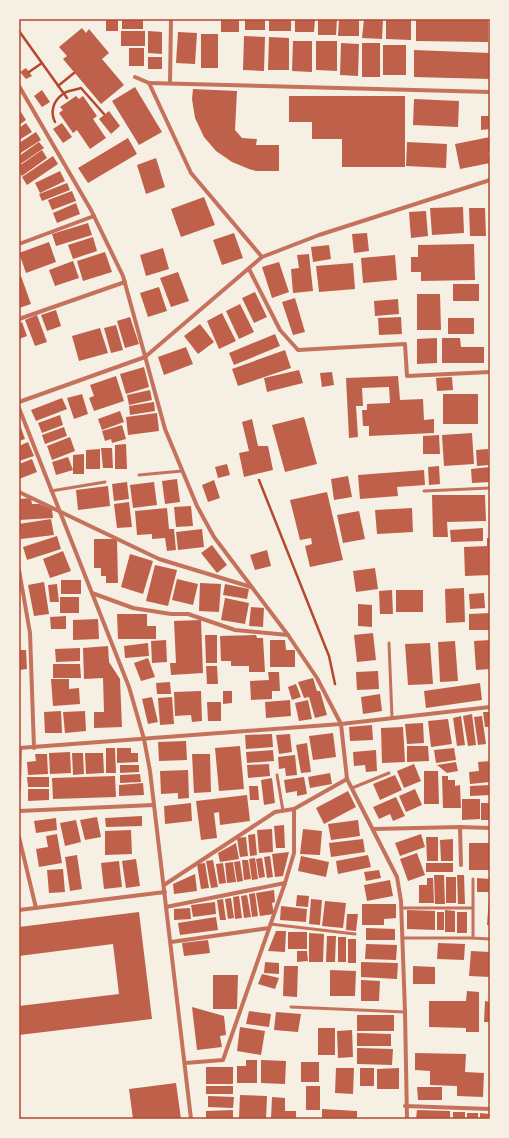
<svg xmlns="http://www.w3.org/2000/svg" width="509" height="1138" font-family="'DM Sans',sans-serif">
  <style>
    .building { fill: #bf614a }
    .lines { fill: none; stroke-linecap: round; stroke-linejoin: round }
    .path { stroke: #b5482f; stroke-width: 2.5 }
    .service { stroke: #c5725c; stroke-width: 3 }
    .minor { stroke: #c5725c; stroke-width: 4 }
    .neatline { fill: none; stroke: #b5482f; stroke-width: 1.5 }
  </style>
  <rect width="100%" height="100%" fill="#f6efe4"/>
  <!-- building -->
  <g class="building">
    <rect x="106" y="19" width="12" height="12"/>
    <rect x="122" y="19" width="21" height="10"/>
    <rect x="221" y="19" width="18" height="13"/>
    <rect x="245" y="19" width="20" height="11"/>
    <rect x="269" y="19" width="22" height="12"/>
    <path d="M295,19h20l-1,13h-19z"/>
    <path d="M318,19h19l-1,16h-18z"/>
    <path d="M339,19h20v17h-21z"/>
    <path d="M364,19h19l-1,20 -20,-1z"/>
    <path d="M386,19h25v21l-25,-1z"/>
    <path d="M416,19h72v23l-72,-1z"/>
    <path d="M82,28l4,5 3,-4 20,24 -7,6 22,26 -23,19 -38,-45 4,-3 -8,-9z"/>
    <rect x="121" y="31" width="24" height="15"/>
    <path d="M148,31l14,1v22l-14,-1z"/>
    <path d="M178,32l19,1 -2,31 -19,-1z"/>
    <rect x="201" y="34" width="17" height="34"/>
    <path d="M244,36l21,1 -1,34 -21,-1z"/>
    <path d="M269,37l20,1v32h-21z"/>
    <path d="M293,41h19v31l-20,-1z"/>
    <path d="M316,41h21v30l-21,-1z"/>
    <path d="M341,43l18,1 -1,32 -18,-1z"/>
    <rect x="362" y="43" width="18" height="34"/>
    <rect x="383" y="45" width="23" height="30"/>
    <rect x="129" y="48" width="15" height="18"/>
    <path d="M414,50l76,3v26l-76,-2z"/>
    <rect x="148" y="57" width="14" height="12"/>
    <path d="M26,68l6,8 -6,3 -6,-7z"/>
    <path d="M135,87l27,45 -23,13 -27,-44z"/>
    <path d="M193,89l44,2 -2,39 7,8 15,1 -1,6h23v26h-23l-7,-2 -17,-7 -16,-11 -12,-14 -9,-19 -3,-19z"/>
    <path d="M42,90l8,12 -8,5 -8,-11z"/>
    <path d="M76,96l3,3 4,-3 14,20 -4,3 13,19 -16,11 -13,-19 -4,3 -14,-20 4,-3 -3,-3z"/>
    <path d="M289,96h116v71h-63v-28h-30v-17h-23z"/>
    <path d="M414,99l45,2 -1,26 -45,-2z"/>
    <path d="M19,109l7,11 -7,5z"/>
    <path d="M109,111l11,15 -9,8 -12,-15z"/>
    <path d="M481,116h9v13l-9,1z"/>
    <path d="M26,123l6,9 -13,8v-12z"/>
    <path d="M62,123l10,14 -9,6 -10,-14z"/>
    <path d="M36,132l5,8 -22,14v-11z"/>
    <path d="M490,137v16h-2l2,10 -30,6 -5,-25z"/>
    <path d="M128,138l9,16 -49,29 -10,-15z"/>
    <path d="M39,142l5,6 -25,17v-9z"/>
    <path d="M407,142l40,2 -1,24 -40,-2z"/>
    <path d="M42,150l5,8 -25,18 -3,-4v-6z"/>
    <path d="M53,156l5,8 -31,21 -5,-8z"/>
    <path d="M156,158l9,29 -19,7 -9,-29z"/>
    <path d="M60,171l5,10 -25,12 -5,-10z"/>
    <path d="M67,183l3,7 -28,11 -3,-7z"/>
    <path d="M72,191l4,10 -24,9 -4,-10z"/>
    <path d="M204,197l11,28 -34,12 -10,-28z"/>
    <path d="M76,203l4,11 -23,9 -4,-10z"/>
    <path d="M463,207l1,26 -32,2 -2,-27z"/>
    <path d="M469,208h16l1,28h-16z"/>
    <path d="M426,211l2,25 -17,2 -2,-26z"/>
    <path d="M88,223l4,12 -36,11 -4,-12z"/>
    <path d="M234,233l9,25 -21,7 -9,-25z"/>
    <path d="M367,233l2,18 -15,2 -2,-19z"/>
    <path d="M93,237l4,14 -24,8 -5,-14z"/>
    <path d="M49,242l7,20 -30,11 -7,-20z"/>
    <path d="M474,244l1,36 -54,1v-9h-10v-15h7v-12z"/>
    <path d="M329,245l2,14 -18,3 -2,-15z"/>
    <path d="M163,248l6,21 -23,7 -6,-21z"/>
    <path d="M105,252l7,20 -29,9 -6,-20z"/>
    <path d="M309,254l4,37 -20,2 -2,-24 8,-1 -2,-13z"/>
    <path d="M395,255l2,25 -34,3 -2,-25z"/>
    <path d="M73,261l6,17 -24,8 -6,-16z"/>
    <path d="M279,262l10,30 -17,6 -10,-31z"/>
    <path d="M353,263l2,26 -36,3 -3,-26z"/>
    <path d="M178,272l11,29 -18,6 -11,-29z"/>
    <path d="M21,276l10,28 -12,4v-31z"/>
    <rect x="453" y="284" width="26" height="17"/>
    <path d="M159,287l8,24 -19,6 -8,-24z"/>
    <path d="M255,292l12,25 -13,6 -12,-25z"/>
    <path d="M417,294h23l1,36h-24z"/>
    <path d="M295,298l10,34 -12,3 -11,-33z"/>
    <path d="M398,299l1,15 -24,2 -1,-15z"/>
    <path d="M240,304l14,28 -15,7 -13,-28z"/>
    <path d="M56,310l5,16 -14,5 -6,-16z"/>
    <path d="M222,313l14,28 -17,8 -12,-28z"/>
    <path d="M37,315l10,27 -12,4 -10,-26z"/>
    <path d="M130,317l9,27 -14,4 -8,-27z"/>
    <path d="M401,317l1,17 -23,1 -1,-17z"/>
    <rect x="448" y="318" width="26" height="16"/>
    <path d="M22,322l5,14 -8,3v-15z"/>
    <path d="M200,324l14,18 -16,12 -14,-18z"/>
    <path d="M116,325l7,25 -12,3 -7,-25z"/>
    <path d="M100,328l8,25 -29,8 -7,-25z"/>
    <path d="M275,334l5,12 -46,19 -5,-12z"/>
    <path d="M437,338v25l-20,1v-25z"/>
    <path d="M442,338h18l1,9h23v16h-42z"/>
    <path d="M186,347l7,17 -29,11 -6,-18z"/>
    <path d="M285,350l6,18 -53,18 -6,-17z"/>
    <path d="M144,367l5,20 -23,7 -6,-20z"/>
    <path d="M299,370l4,13 -36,9 -3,-14z"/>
    <path d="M332,372l2,13 -12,2 -2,-14z"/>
    <path d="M116,376l8,25 -30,10 -5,-13 5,-2 -4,-11z"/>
    <path d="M398,376l2,24 23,-1 1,21 10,-1v14l-65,3v-10h-6l-1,-16h5v-6l23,-1 -1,-16 -27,1 1,18h-7l2,31 -9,1 -3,-60z"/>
    <path d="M452,377l1,13 -16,1 -1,-13z"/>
    <path d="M150,390l2,10 -23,5 -2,-10z"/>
    <path d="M82,394l6,20 -14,5 -7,-21z"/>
    <rect x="443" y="394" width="35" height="30"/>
    <path d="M62,398l5,11 -31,12 -5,-11z"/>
    <path d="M154,402l1,9 -25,4 -1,-9z"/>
    <path d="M120,411l4,11 -22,8 -4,-11z"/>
    <path d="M157,413l2,18 -31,4 -2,-18z"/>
    <path d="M60,415l3,10 -21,8 -4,-10z"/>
    <path d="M304,417l13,47 -32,8 -13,-47z"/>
    <path d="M252,419l6,27h10l5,24 -29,7 -5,-24 10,-2 -7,-29z"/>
    <path d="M19,422l6,17 -6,2z"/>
    <path d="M122,425l4,14 -14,4 -1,-4 -6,2 -3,-10z"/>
    <path d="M64,427l3,9 -22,8 -3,-9z"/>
    <path d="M472,433l2,31 -30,2 -2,-31z"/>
    <path d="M439,435l1,19h-17v-18z"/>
    <path d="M70,437l5,14 -23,9 -5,-14z"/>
    <path d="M28,442l6,14 -15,5v-15z"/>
    <path d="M126,444l1,25h-12v-24z"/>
    <path d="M101,448h11l1,20h-10z"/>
    <path d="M100,449v20h-14v-19z"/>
    <path d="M488,449l1,16 -12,1 -1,-16z"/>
    <path d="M84,454v20h-11v-19z"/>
    <path d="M68,457l5,13 -17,5 -4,-13z"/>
    <path d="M32,459l5,13 -18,7v-15z"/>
    <path d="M227,464l3,11 -12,3 -3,-11z"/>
    <path d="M439,466l1,18 -11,1 -1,-18z"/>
    <path d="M490,467v15l-18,1 -1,-14z"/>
    <path d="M424,470l1,15 -28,2 1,9 -38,3 -2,-24z"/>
    <path d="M348,476l4,21 -18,3 -3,-21z"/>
    <path d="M177,479l3,23 -15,2 -3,-23z"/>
    <path d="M214,480l6,18 -12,4 -6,-17z"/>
    <path d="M127,482l2,17 -15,2 -2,-17z"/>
    <path d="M154,482l3,23 -24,3 -3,-23z"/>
    <path d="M108,486l2,20 -32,4 -2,-20z"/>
    <path d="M327,492l16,68 -33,7 -5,-21 7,-2 -1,-6 -11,2 -10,-40z"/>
    <path d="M432,495h53l1,26 -39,1 1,15h-15z"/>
    <path d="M31,498l1,6h7l13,5 1,9 -34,2v-21z"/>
    <path d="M129,502l3,25 -15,1 -3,-24z"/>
    <path d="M191,506l2,20 -17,1 -2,-20z"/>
    <path d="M167,508l2,21h5l2,21 -9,1 -2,-13 -13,1v-5l-15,1 -2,-24z"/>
    <path d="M412,508l1,24 -36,2 -2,-24z"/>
    <path d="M359,511l6,28 -22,4 -6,-28z"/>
    <path d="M51,519l3,16 -33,4 -2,-15z"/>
    <path d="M483,528v13l-32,1 -1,-12z"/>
    <path d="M202,529l2,18 -26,3 -2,-18z"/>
    <path d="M57,536l4,13 -34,11 -4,-13z"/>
    <path d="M487,538h3v37l-25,1 -1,-29 23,-1z"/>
    <path d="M94,539h23l1,44h-12v-7h-5v-8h-7z"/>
    <path d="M212,545l15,20 -10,8 -16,-20z"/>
    <path d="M267,550l4,16 -16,4 -5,-15z"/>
    <path d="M63,551l8,20 -21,7 -7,-19z"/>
    <path d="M130,554l23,7 -10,33 -22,-7z"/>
    <path d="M155,565l22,5 -9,36 -22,-5z"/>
    <path d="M375,568l3,21 -22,3 -3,-21z"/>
    <path d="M177,579l21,5 -5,21 -21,-5z"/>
    <rect x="61" y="580" width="20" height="14"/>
    <path d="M44,582l5,32 -15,2 -6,-31z"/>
    <path d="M200,583l21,1 -2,28 -20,-1z"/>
    <path d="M57,584l2,18h-9l-2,-17z"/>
    <path d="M225,584l24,5 -2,10 -24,-4z"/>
    <path d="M464,588l1,34 -19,1 -1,-34z"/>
    <path d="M392,590l1,24h-13l-1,-23z"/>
    <rect x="396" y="590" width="27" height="22"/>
    <path d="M484,593l1,15 -15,1 -1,-15z"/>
    <rect x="60" y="597" width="19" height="16"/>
    <path d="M225,598l24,5 -4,21 -24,-4z"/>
    <path d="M358,604l14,1v22l-14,-1z"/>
    <path d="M251,607l13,1 -1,19 -14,-1z"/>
    <path d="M490,613v17h-21v-16z"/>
    <path d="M117,614h30v12h9v13h-38z"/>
    <path d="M66,616v13h-15l-1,-12z"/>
    <path d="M98,619l1,20 -26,1v-20z"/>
    <path d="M201,620l2,53 -32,2 -1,-12h6l-2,-42z"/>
    <path d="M373,633l3,27 -19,2 -3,-27z"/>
    <path d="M205,635h12v28h-11z"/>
    <path d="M256,635l1,3h6l2,34h-16v-6h-18v-5h-10l-1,-25z"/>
    <path d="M166,640l1,22 -15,1 -1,-22z"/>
    <path d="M270,640h15l1,10h9v17h-25z"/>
    <path d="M490,640v29l-14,1 -2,-29z"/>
    <path d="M455,641l3,40 -18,1 -2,-40z"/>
    <path d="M148,643l1,13 -24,2 -1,-12z"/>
    <path d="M430,643l3,41 -25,1 -3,-41z"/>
    <path d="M108,646l1,16 11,17 2,48 -28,1v-16h10l-1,-34 -19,1 -1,-31z"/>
    <path d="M80,648v13l-24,1 -1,-13z"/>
    <path d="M19,650h7l1,19 -8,1z"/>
    <path d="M148,658l7,19 -14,4 -7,-18z"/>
    <path d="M53,664h27l1,14h-28z"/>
    <path d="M206,666h11l1,18h-11z"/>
    <path d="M378,671l1,18 -22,1 -1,-18z"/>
    <path d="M268,672h11l1,19h-8v8l-21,1 -1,-19 19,-1z"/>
    <path d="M313,678l4,13h3l7,24 -12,3 -6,-21 -5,1 -6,-16z"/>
    <path d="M51,679h18v10l10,-1 1,16 -27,2z"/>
    <path d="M170,682l1,12h-14l-1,-11z"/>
    <path d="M480,683l2,17 -56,8 -2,-17z"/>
    <path d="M296,684l5,13 -9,3 -4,-13z"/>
    <path d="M201,691l1,30 -10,1 -1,-7 -16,1 -1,-24z"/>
    <path d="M223,691h9v12l-9,1z"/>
    <path d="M380,694l2,17 -19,3 -2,-17z"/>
    <path d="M152,697l6,25 -10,2 -6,-25z"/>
    <path d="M172,697l2,27 -14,1 -2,-27z"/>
    <path d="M290,700l1,16 -25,2 -1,-16z"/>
    <path d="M308,700l4,19 -13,2 -4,-18z"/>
    <path d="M207,702h14v19h-13z"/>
    <path d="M61,711l1,22h-17l-1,-21z"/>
    <path d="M85,711l1,20 -21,2 -2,-21z"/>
    <path d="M483,712h7v15h-5z"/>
    <path d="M472,714l4,31 -8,1 -5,-30z"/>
    <path d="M461,716l4,29 -8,1 -4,-28z"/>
    <path d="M482,716l4,28 -8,1 -4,-28z"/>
    <path d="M448,719l4,25 -21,3 -3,-26z"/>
    <path d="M423,723l1,20 -17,1 -2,-20z"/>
    <path d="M372,725l1,15 -23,1 -1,-14z"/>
    <path d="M403,727l2,35 -23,1 -1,-35z"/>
    <path d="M333,733l3,24 -23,3 -4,-24z"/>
    <path d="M272,734l1,13 -27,2 -1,-14z"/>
    <path d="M290,734l2,18 -13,2 -3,-19z"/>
    <path d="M186,741l1,19 -28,1 -1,-19z"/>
    <path d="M307,743l4,29 -10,1 -5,-28z"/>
    <path d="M240,746l4,43 -25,2 -4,-43z"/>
    <path d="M407,746h21l1,15 -22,1z"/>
    <path d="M106,748h9l1,25h-10z"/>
    <path d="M117,748h14v5h7v9l-21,1z"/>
    <path d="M454,748l2,12 -20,3 -2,-13z"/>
    <path d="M273,750l1,11 -27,2 -1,-11z"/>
    <path d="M376,750l1,21 -11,1 -1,-7 -11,1 -1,-14z"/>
    <path d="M70,752l1,21 -21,1 -1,-21z"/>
    <path d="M72,753h11l1,21 -11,1z"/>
    <path d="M85,753h18l1,20 -18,1z"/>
    <path d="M35,754h12l1,20 -20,1 -1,-13 9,-1z"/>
    <path d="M192,754h18l1,38 -17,1z"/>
    <path d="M295,755l2,20 -11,1 -1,-8 -6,1 -1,-12z"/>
    <path d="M490,761v21l-20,2 -1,-12 10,-1 -1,-9z"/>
    <path d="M456,762l2,9 -11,2 -10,-8z"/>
    <path d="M269,764l1,12 -22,2 -1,-13z"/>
    <path d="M414,764l7,17 -17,7 -7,-17z"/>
    <path d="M120,765h19v7l-19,1z"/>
    <path d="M188,770l1,28 -11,1v-6l-17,1 -1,-23z"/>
    <path d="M424,771h14l1,33h-15z"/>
    <path d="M330,773l2,11 -22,4 -2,-11z"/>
    <path d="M140,774l1,8 -21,1v-8z"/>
    <path d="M395,775l7,15 -22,10 -7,-16z"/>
    <path d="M115,776l1,21 -63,2 -1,-21z"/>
    <path d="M442,776h6v4h7v6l5,-1 1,23h-18z"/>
    <path d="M27,777h22v10h-21z"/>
    <path d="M304,777l3,17 -10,2v-5l-11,2 -2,-13z"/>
    <path d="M272,778l3,25 -11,2 -3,-25z"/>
    <path d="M143,783l1,12 -25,1v-11z"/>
    <path d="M490,785v10l-20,1v-10z"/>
    <path d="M249,786h9l1,14h-9z"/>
    <path d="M28,789h21v11l-21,1z"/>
    <path d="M415,789l7,16 -16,7 -7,-16z"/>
    <path d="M348,791l8,16 -32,17 -8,-16z"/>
    <path d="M247,795l3,26 -30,4 -1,-13 -5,1 3,25 -16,2 -5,-39z"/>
    <path d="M396,797l9,19 -12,5 -3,-7 -11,5 -6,-12z"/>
    <path d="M462,799h18v20l-18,1z"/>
    <path d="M191,803l1,18 -27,3 -1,-18z"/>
    <rect x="481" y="803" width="9" height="17"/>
    <path d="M142,816v10l-36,1 -1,-9z"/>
    <path d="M97,817l4,20 -16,3 -5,-20z"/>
    <path d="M56,818l1,12 -21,3 -2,-12z"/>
    <path d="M76,820l5,22 -16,4 -5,-23z"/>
    <path d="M358,820l2,16 -29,4 -3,-16z"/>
    <path d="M284,825l1,23h-9l-2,-22z"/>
    <path d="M272,829l1,23 -14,1 -2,-23z"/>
    <path d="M303,829l19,2 -2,24 -20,-1z"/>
    <path d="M131,830l1,24 -27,1v-24z"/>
    <path d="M57,834l5,29 -23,4 -3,-18 12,-2 -2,-11z"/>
    <path d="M255,834l2,21 -7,1 -2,-21z"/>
    <path d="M421,834l4,13 -25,9 -5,-13z"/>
    <path d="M246,837l2,19 -8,1 -3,-19z"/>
    <path d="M426,837h12v24h-11z"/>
    <path d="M363,839l2,13 -34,5 -2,-14z"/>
    <path d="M453,839v22h-12l-1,-21z"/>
    <path d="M236,843l3,16 -19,3 -2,-9z"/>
    <rect x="469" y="843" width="21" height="27"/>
    <path d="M289,852l-6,24 -8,1 -3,-23z"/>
    <path d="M417,853l8,22 -17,6 -8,-22z"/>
    <path d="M77,855l5,34 -12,2 -5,-34z"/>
    <path d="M368,855l3,12 -33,7 -2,-13z"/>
    <path d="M270,856l3,21 -6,1 -3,-21z"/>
    <path d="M301,856l28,6 -3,15 -28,-6z"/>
    <path d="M255,858l3,21 -6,1 -3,-21z"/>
    <path d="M262,858l3,19 -6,1 -3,-19z"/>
    <path d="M136,859l4,27 -14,2 -4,-27z"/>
    <path d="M213,860l5,27 -7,1 -5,-27z"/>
    <path d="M242,860h6l3,19 -7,1z"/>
    <path d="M119,861l3,26 -18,2 -3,-26z"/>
    <path d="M240,861l3,20 -6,1 -3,-20z"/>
    <path d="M233,862l3,20 -9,1 -2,-20z"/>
    <path d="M205,863l4,25 -8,1 -4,-25z"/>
    <path d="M223,863l3,20 -7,1 -3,-20z"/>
    <rect x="426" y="863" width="27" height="9"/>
    <path d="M63,869l2,23 -16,1 -2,-23z"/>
    <path d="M379,870l2,8 -15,3 -2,-9z"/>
    <path d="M195,874l2,17 -23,3 -1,-10z"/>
    <path d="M434,875h10l1,29h-10z"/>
    <path d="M457,875h7l1,29h-7z"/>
    <rect x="446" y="877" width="10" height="26"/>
    <path d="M427,878h6l1,25h-15v-18h8z"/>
    <path d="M477,878l13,1v13h-13z"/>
    <path d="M390,880l3,16 -26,5 -3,-16z"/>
    <path d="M274,890l1,12 -3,1 2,11 -14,2 -4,-23z"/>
    <path d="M255,893l3,23 -6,1 -3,-23z"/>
    <path d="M247,895l4,22 -7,1 -3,-22z"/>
    <path d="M297,895l12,1 -1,11 -12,-1z"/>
    <path d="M239,896l3,22 -7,1 -2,-22z"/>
    <path d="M231,898l3,20 -6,1 -3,-20z"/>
    <path d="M489,898h1v27h-3z"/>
    <path d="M223,899l3,21h-6l-3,-20z"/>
    <path d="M311,899l11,1 -2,25 -11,-1z"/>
    <path d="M325,901l21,2 -3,25 -21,-2z"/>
    <path d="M215,902l1,12 -23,3 -2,-12z"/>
    <path d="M362,904h34v14l-12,1v6h-22z"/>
    <path d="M281,906l26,3 -1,13 -26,-2z"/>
    <path d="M190,908l1,11 -17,1v-11z"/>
    <path d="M407,910l28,1v19l-28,-1z"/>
    <path d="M445,910l10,1v21h-10z"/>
    <path d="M139,912l13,107 -133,16v-29l100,-12 -6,-50 -94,12v-29z"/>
    <rect x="437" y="912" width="7" height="18"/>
    <rect x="457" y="912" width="10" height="21"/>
    <path d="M347,914h11l-2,17 -10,-1z"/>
    <path d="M216,917l2,13 -38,5 -2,-12z"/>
    <path d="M366,928l29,1v11h-29z"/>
    <path d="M276,931h10l-1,21 -17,-1z"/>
    <rect x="288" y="932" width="19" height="17"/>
    <path d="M309,933l15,1 -1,28h-14z"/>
    <path d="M327,936h9l-1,26h-9z"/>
    <rect x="338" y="937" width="8" height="25"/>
    <rect x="348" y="939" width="8" height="24"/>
    <path d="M208,940l2,13 -26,3 -2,-13z"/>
    <path d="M438,943l27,1 -1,16 -27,-1z"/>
    <path d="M366,944l31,1 -1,15 -31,-1z"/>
    <path d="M297,951h10l1,10 -11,1z"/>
    <path d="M471,951l19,1v25l-21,-1z"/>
    <path d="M265,962l14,1v11l-15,-1z"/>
    <path d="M361,962l37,1 -1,16 -36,-2z"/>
    <path d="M284,966h14l-1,31 -14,-1z"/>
    <path d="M413,966l22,1v17h-22z"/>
    <path d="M330,970l26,1 -1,25h-25z"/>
    <path d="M262,974l17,4 -4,11 -17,-5z"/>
    <path d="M213,975h25l-1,34h-24z"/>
    <path d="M361,980l19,1 -1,20h-18z"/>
    <path d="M467,991l12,1v40h-13v-4l-37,-1v-26h37z"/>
    <path d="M485,1001l5,1v20h-6z"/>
    <path d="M192,1007l32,9 2,19 -6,1 2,11 -25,3z"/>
    <path d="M249,1011l22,3 -2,13 -23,-3z"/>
    <path d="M276,1012l25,2 -3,18 -24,-2z"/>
    <rect x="357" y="1015" width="37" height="16"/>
    <path d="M240,1027l25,4 -4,24 -24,-4z"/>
    <rect x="318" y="1028" width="17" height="27"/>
    <path d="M352,1030l1,27 -15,1 -1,-27z"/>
    <path d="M357,1033l34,1v12h-34z"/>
    <path d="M357,1048l36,1 -1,16 -35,-1z"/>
    <path d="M415,1053l51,1 -1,18 19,1 -1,24 -26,-1v-10l-27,-1v-14l-15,-1z"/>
    <path d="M246,1060h11v23h-20v-17h9z"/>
    <path d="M261,1060l25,1 -1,23 -24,-1z"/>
    <rect x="301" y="1062" width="18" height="20"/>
    <rect x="206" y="1067" width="27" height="17"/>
    <path d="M336,1068h18l-1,26 -18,-1z"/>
    <rect x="360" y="1068" width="14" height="18"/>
    <path d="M399,1068v21h-22v-20z"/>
    <path d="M176,1083l5,36h-48l-4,-30z"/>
    <rect x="206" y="1086" width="27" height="8"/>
    <rect x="306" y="1086" width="14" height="24"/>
    <path d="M417,1087h25v13h-24z"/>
    <path d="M240,1095l27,1 -1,23 -27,-1z"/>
    <path d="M208,1096l26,1 -1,11 -25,-1z"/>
    <path d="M272,1097l13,1v13h11v8h-25z"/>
    <path d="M322,1109l35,2v8h-35z"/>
    <path d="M233,1110v9h-27v-8z"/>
    <path d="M417,1110l33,1v8h-34z"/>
    <rect x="453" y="1112" width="12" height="7"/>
    <rect x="467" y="1113" width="11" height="6"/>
    <path d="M480,1113l10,1v5h-10z"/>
  </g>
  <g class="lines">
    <!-- path -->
    <g class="path">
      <path d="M19,31l48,67"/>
      <path d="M29,72l13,-9"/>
      <path d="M58,86l16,-13"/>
      <path d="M55,122c-5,-10 -2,-21 8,-28 4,-4 13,-4 18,-6l23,26"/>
      <path d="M259,480l70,176 6,28"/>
    </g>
    <!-- service -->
    <g class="service">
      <path d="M139,475l43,-4"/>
      <path d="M51,491l54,-9"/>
      <path d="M424,491l66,-3"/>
      <path d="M389,643l3,75"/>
      <path d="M277,775l6,36"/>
      <path d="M352,788l37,-15"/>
      <path d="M473,879v59l17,1"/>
      <path d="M402,908h71"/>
      <path d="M270,924l85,10"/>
      <path d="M403,938h70"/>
      <path d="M291,1007l114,5"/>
    </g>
    <!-- minor -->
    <g class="minor">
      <path d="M135,77l14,6 42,90 71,84"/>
      <path d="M149,83l341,9"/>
      <path d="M170,83l1,-64"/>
      <path d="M19,86l72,124 32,66 42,153 32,77 17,31 74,98 29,43 24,46 6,55 50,98 4,24 4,111 2,107"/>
      <path d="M19,244l75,-28"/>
      <path d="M249,269l31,61 18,20 107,-6 2,32 83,-4"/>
      <path d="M19,319l106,-37"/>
      <path d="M19,402l126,-45 117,-100 57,-22 171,-55"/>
      <path d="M19,408l110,279 15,52 6,32 41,348"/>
      <path d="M19,492l140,67 92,28"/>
      <path d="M19,570l11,63 4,115"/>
      <path d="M92,593l41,15 38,6h17l47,16 53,5"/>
      <path d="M19,748l322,-24 149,-17"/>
      <path d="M19,789l1,-41"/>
      <path d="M19,811l135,-6"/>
      <path d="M460,827l1,38"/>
      <path d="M374,829l86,-2 30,1"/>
      <path d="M19,837l17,71"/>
      <path d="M164,885l111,-73 19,-3 53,-30"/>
      <path d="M166,907l119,-24"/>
      <path d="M19,910l146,-18"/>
      <path d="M171,942l98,-14"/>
      <path d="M185,1063l38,-3 62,-177 9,-30v-44"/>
      <path d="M405,1106l85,3"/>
    </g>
  </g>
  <!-- border -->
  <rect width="509" height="1138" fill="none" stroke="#f6efe4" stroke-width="40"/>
  <rect x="20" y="20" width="469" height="1098" class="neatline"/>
</svg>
